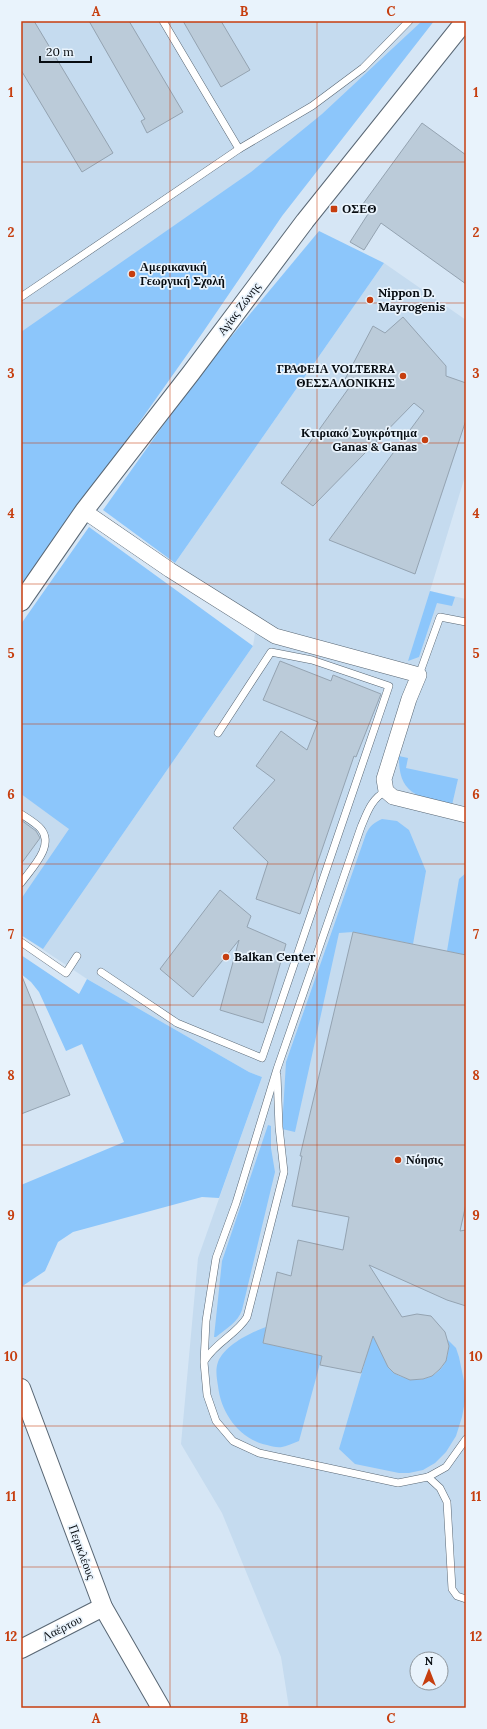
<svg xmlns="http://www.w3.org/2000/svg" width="487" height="1729" font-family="Lora,serif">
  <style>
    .built { fill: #c5dbef; fill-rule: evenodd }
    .green { fill: #8cc6fb }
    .building { fill: #bbcbd9; stroke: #94a3b1 }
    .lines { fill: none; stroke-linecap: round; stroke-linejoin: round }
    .service-casing { stroke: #596774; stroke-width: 8 }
    .minor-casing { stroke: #596774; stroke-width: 16 }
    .tertiary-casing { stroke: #596774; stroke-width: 20 }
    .service { stroke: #fff; stroke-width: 7 }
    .minor { stroke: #fff; stroke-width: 15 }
    .tertiary { stroke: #fff; stroke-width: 18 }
    .grid { fill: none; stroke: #c63e0f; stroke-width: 1; stroke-opacity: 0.55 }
    .poi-dot { fill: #c63e0f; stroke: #e9f3fc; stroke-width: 1.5 }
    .labels { text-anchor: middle; stroke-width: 3.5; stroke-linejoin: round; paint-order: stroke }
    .poi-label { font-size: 12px; font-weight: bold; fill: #070c11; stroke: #e9f3fc; text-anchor: start }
    .street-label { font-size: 12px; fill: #070c11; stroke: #e9f3fc }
    .neatline { fill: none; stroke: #c63e0f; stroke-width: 1.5 }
    .grid-label { font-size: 13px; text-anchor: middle; font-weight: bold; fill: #c63e0f }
  </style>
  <rect width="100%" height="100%" fill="#d6e6f5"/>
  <!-- built -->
  <g class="built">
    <path d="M21,21h413l-152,195 -79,116 -182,258z"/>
    <path d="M384,263l82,57v153l-36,118 36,8v1106l-2,3h-175l-8,-51 -59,-144 -41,-69 17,-186 64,-181 -13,-5 -162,-93 -66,-44v-141l87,61 145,-209 3,-19 -81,-64zM417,1659h24v24h-24z"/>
  </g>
  <!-- green -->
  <g class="green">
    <path d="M422,21h12l-152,195 -79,116 -182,258v-258l230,-160 71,-58z"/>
    <path d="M319,231l65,32 -209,300 -72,-53 93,-131z"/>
    <path d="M89,527l164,119 -210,303 -22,-14v-36l48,-70 -48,-35v-170z"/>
    <path d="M430,591l25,6 -3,9 -15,-3 -18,54 -11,4z"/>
    <path d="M399,756l9,2 -2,10 52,11 -6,26c-32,-8 -54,-9 -53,-49z"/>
    <path d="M382,819l15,2 12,9 17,41 -13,73 -60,-12 -14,1 -44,199 -13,-3 4,-67 80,-228c4,-8 7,-11 16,-15z"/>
    <path d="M466,873v82l-19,-4 12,-72z"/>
    <path d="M21,955l58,39 8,-15 162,93 13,5 -43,121 -17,-1 -129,35 -15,10 -13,29 -24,16v-102l103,-43 -42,-98 -16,7 -27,-59 -8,-10 -10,-8z"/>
    <path d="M268,1125l3,1v22l4,24 -33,138c-4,12 -16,19 -26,27h-2l8,-76z"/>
    <path d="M266,1327l-3,16 59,13 -23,85c-6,2 -12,5 -17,6 -5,1 -11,-1 -15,-2 -28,-6 -46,-32 -49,-59 -1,-7 -3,-16 0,-24 7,-17 32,-29 48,-35z"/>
    <path d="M376,1335l18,38c27,17 59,0 54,-33l8,8 3,9 5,24 1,20 -3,16 -6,19 -10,16 -11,11 -12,7 -14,3h-10l-44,-9 -16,-15 33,-111z"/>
  </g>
  <!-- building -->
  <g class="building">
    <path d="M21,21h13l79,132 -31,19 -61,-102z"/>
    <path d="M89,21h40l54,91 -36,21 -6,-12 4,-2z"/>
    <path d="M183,21h38l29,49 -29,17z"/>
    <path d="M422,123l44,32v129l-85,-61 -17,27 -14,-8 18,-28 -8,-6z"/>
    <path d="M403,317l43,49v10l20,7v37l-51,154 -86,-34 95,-129 -10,-8 -101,103 -32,-23 70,-98 -7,-4 29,-55 12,7z"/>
    <path d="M280,661l51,20 2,-6 48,19 -25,63 -2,-1 -54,158 -44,-15 12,-37 -35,-34 42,-48 -19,-14 25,-35 26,19 11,-28 -55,-22z"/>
    <path d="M21,820l15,11 4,7 -19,26z"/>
    <path d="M220,890l31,26 -4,11 39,17 -23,79 -43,-13 19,-70 -46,57 -33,-28z"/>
    <path d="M353,932l113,23v249l-6,27 6,-1v76l-19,-6 -78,-35 33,52 15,-3 14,2 14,16 4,14 -3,15 -6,8 -8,7 -9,3 -13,1 -16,-7 -6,-6 -15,-31 -12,37 -41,-8 2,-9 -59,-13 14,-71 14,4 7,-36 45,10 6,-33 -57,-11 10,-50h-2z"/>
    <path d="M21,974l49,121 -49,19z"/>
  </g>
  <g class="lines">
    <!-- service casing -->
    <g class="service-casing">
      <g id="service">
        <path d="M163,21l76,128"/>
        <path d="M21,297l218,-148 73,-43 51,-38 46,-47"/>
        <path d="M419,675l21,-58 26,5"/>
        <path d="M386,791c-15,8 -19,22 -25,36l-84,242 -41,134 -20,55 -10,63 -2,41 3,33 9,26 17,20 26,12 139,30 30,-6 18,-10 20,-28"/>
        <path d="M21,814c6,4 15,9 20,15 14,17 -10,40 -20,54"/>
        <path d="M21,942l45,31 11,-17"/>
        <path d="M101,972l76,51 85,35 127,-372 -77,-26 -41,-8 -53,81"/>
        <path d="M205,1360c11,-18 32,-26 42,-43l37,-145 -5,-45 -2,-52"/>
        <path d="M428,1477l12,11 7,14 5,87 5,7 9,3"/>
      </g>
    </g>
    <!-- minor casing -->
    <g class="minor-casing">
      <path id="minor" d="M84,511l86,59 105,66 144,39 -10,24 -25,80 2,12 7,6 73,18"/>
    </g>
    <!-- tertiary casing -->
    <g class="tertiary-casing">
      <g id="tertiary">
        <path d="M21,602l63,-91 107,-138 114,-152 160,-200"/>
        <path d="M21,1388l82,219 58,101"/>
        <path d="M21,1649l82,-42"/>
      </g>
    </g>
    <!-- service -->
    <use href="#service" class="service"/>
    <!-- minor -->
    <use href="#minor" class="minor"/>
    <!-- tertiary -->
    <use href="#tertiary" class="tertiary"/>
  </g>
  <!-- grid -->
  <path class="grid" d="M170,21v1687M317,21v1687M21,162h445M21,303h445M21,443h445M21,584h445M21,724h445M21,864h445M21,1005h445M21,1145h445M21,1286h445M21,1426h445M21,1567h445"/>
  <!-- markers -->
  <g class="poi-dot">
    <rect x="330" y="205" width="8" height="8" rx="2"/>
    <circle cx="132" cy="274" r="4"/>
    <circle cx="370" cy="300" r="4"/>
    <circle cx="403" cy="376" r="4"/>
    <circle cx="425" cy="440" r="4"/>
    <circle cx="226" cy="957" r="4"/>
    <circle cx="398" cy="1160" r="4"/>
  </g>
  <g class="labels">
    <!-- poi labels -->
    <g class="poi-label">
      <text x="342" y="213">ΟΣΕΘ</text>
      <text x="140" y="271">Αμερικανική<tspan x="140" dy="14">Γεωργική Σχολή</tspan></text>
      <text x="378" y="297">Nippon D.<tspan x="378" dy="14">Mayrogenis</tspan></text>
      <text x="395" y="373" text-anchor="end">ΓΡΑΦΕΙΑ VOLTERRA<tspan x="395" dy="14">ΘΕΣΣΑΛΟΝΙΚΗΣ</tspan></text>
      <text x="417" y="437" text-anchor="end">Κτιριακό Συγκρότημα<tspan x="417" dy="14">Ganas &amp; Ganas</tspan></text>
      <text x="234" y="961">Balkan Center</text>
      <text x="406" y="1164">Νόησις</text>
    </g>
    <!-- street labels -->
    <g class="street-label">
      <text transform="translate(239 309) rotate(-53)" y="4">Αγίας Ζώνης</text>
      <text transform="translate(82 1552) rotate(70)" y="4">Περικλέους</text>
      <text transform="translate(62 1628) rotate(-27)" y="4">Λαέρτου</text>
    </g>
  </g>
  <!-- border -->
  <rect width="487" height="1729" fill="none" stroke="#e9f3fc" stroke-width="44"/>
  <!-- north arrow -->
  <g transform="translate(429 1671)"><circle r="19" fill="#e9f3fc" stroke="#8f979e"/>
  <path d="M0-3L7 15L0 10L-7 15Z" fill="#c63e0f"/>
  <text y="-6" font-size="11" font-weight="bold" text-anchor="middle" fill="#070c11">N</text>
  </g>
  <!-- scale -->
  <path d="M40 56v6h51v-6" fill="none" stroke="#070c11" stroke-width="2"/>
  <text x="46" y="56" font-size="12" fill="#070c11" stroke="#e9f3fc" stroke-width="3" paint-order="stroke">20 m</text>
  <rect x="22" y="22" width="443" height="1685" class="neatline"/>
  <g class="grid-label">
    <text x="96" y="16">A</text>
    <text x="244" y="16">B</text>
    <text x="391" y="16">C</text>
    <text x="11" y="97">1</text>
    <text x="476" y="97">1</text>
    <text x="11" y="237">2</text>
    <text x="476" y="237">2</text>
    <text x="11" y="378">3</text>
    <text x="476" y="378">3</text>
    <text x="11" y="518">4</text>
    <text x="476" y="518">4</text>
    <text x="11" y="658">5</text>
    <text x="476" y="658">5</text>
    <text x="11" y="799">6</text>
    <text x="476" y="799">6</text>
    <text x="11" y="939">7</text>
    <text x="476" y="939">7</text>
    <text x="11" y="1080">8</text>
    <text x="476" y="1080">8</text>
    <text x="11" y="1220">9</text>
    <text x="476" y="1220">9</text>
    <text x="11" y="1361">10</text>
    <text x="476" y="1361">10</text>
    <text x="11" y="1501">11</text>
    <text x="476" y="1501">11</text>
    <text x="11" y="1641">12</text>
    <text x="476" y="1641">12</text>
    <text x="96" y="1723">A</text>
    <text x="244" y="1723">B</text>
    <text x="391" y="1723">C</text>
  </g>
</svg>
